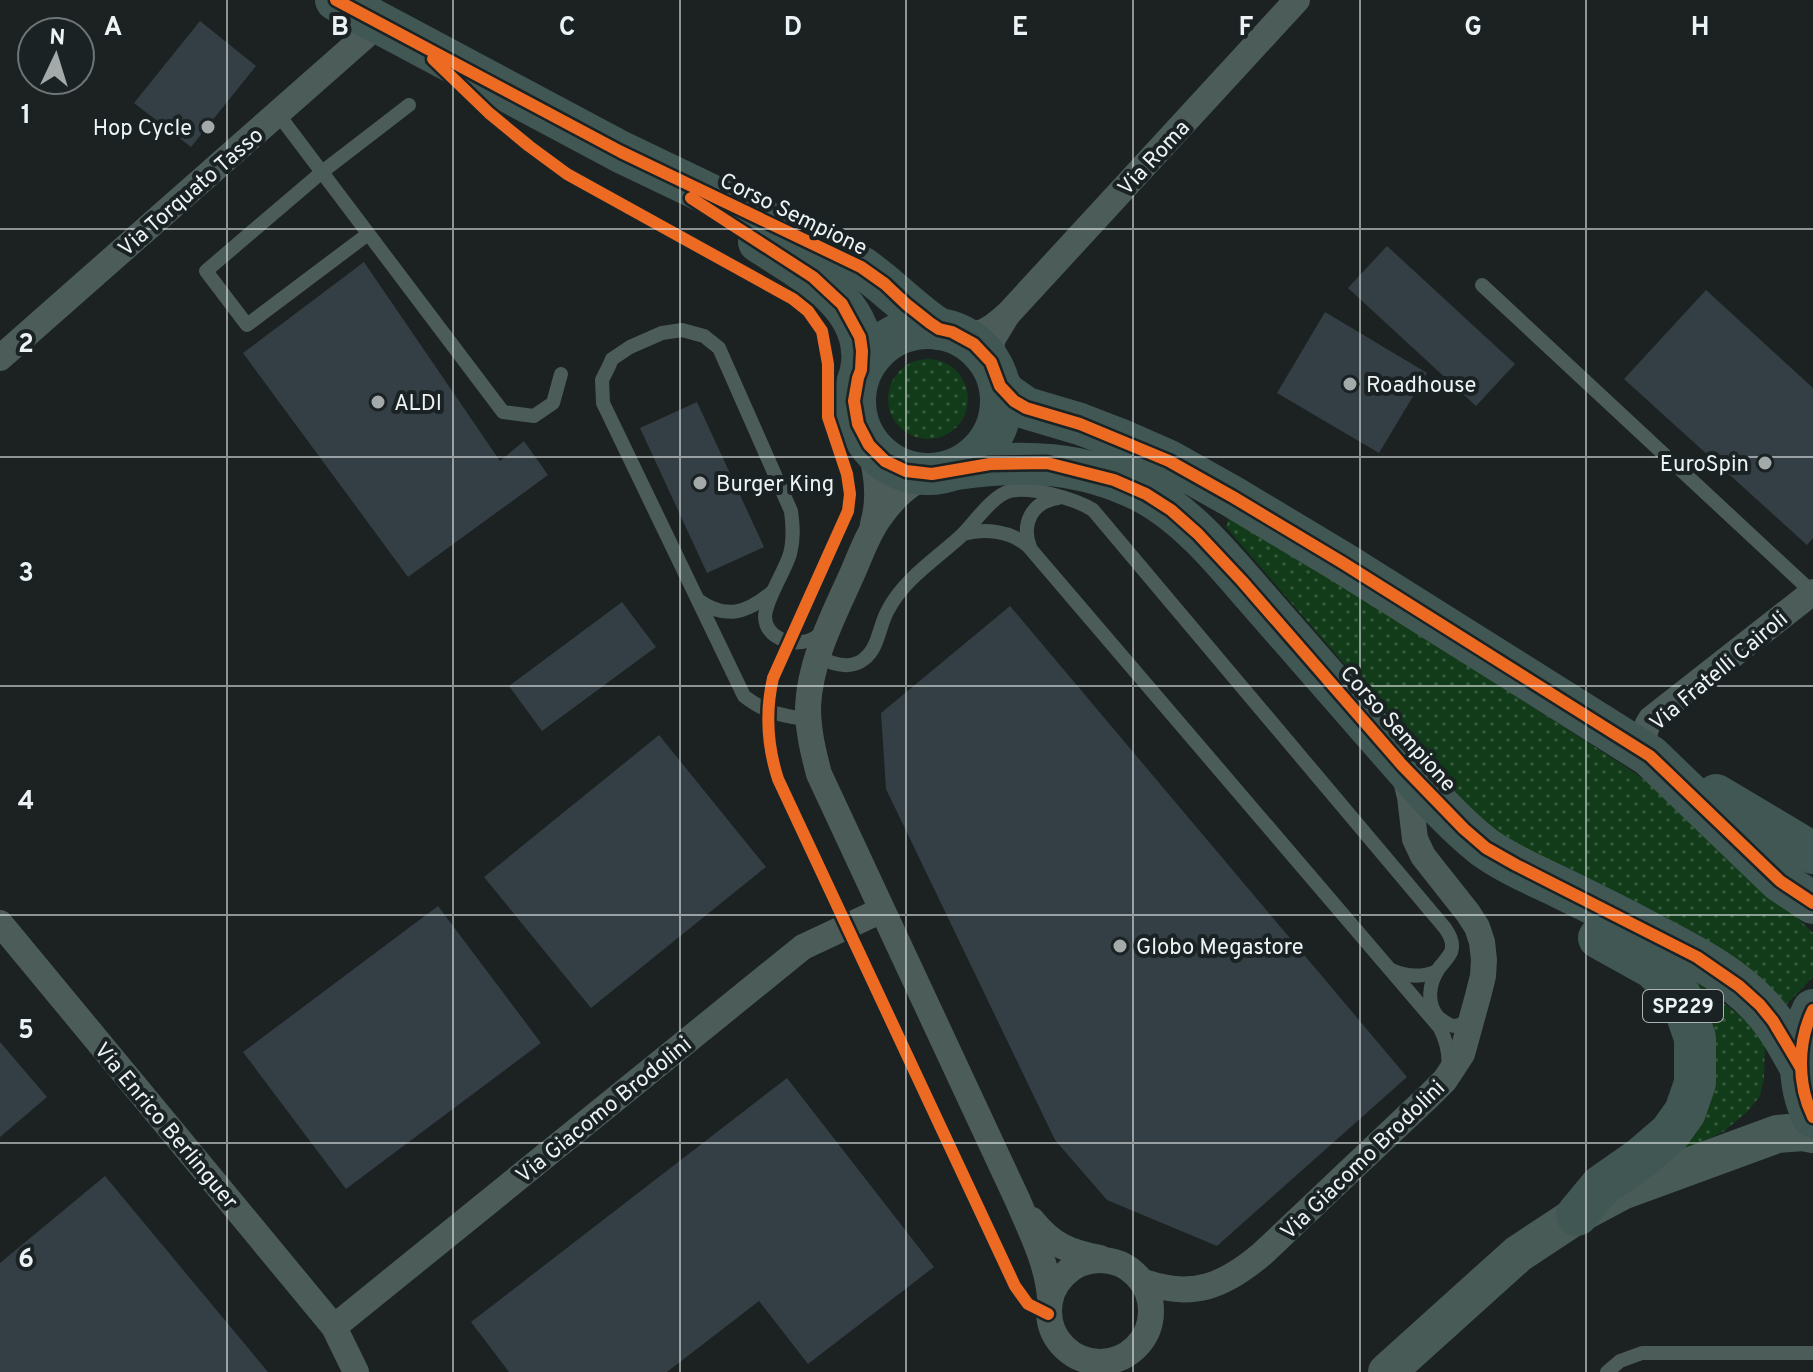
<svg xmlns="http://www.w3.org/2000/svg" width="1813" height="1372" font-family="Overpass,sans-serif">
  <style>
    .grass { fill: url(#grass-dots) }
    .building { fill: #343f45 }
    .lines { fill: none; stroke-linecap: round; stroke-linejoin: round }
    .lane { stroke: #4b5c59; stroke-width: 14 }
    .street { stroke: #4b5c59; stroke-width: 26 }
    .secondary { stroke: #485b57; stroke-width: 38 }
    .primary { stroke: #415753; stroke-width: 42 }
    .cycleway-casing { stroke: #1a2224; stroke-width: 17 }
    .cycleway { stroke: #ed6a23; stroke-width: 12 }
    .grid { fill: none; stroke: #edf2f3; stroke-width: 2; stroke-opacity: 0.55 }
    .poi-dot { fill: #a4a9aa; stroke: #1a2224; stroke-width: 3 }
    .labels { text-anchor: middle; stroke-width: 8; stroke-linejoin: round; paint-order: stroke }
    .shield { fill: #1a2224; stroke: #aeb4b5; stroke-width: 2 }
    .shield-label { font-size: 20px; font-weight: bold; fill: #edf2f3 }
    .poi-label { font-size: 22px; fill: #edf2f3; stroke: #1a2224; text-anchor: start }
    .street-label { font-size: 22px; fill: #edf2f3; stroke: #1a2224 }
    .grid-label { font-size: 26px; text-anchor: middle; font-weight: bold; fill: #edf2f3; stroke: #1a2224; stroke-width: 8; stroke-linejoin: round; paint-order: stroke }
  </style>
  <defs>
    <pattern id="grass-dots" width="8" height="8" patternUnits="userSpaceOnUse" patternTransform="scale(2)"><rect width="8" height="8" fill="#123c19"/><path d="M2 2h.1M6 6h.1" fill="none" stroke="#35593b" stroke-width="1.8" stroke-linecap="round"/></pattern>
  </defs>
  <rect width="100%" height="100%" fill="#1c2122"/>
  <!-- grass -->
  <g class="grass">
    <circle cx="928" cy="399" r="40"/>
    <path d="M1231,513l401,258 73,52 70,73 38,37v44l-28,29 -244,-144 -64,-44 -251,-291z"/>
    <path d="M1698,983l55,43 12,15 -1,37 -4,18 -13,16 -24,20 -42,20 14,-166z"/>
  </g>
  <!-- building -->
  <g class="building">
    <path d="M200,21l56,45 -65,81 -57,-44z"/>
    <path d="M1387,246l128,118 -39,42 -128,-118z"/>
    <path d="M364,262l136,199 24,-20 24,34 -140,102 -165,-224z"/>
    <path d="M1706,290l107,98v150l-6,7 -183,-166z"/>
    <path d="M1325,312l102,61 -48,80 -102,-60z"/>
    <path d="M697,402l67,145 -57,26 -67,-145z"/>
    <path d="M622,602l34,45 -114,84 -33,-45z"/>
    <path d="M1010,606l397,471 -190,169 -110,-46 -52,-60 -169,-351 -5,-76z"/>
    <path d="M659,735l107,132 -175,141 -107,-131z"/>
    <path d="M438,906l103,137 -195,146 -103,-137z"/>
    <path d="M0,1042l47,55 -47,40z"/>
    <path d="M787,1078l147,189 -126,97 -49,-63 -92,71h-158l-38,-50z"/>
    <path d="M105,1176l163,196h-268v-109z"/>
  </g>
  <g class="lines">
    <!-- lane -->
    <g class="lane">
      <path d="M278,114l225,298 31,4 19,-13 8,-29"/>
      <path d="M368,234l-121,91 -41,-54 116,-99 87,-67"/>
      <path d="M1482,285l330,307"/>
      <path d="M963,534c22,-6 48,-3 65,12l412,482c7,14 10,27 8,42"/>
      <path d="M1030,547c-9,-24 2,-45 28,-49"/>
      <path d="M698,600c28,20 49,13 74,-8"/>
      <path d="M818,657c14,7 33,13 46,2 15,-11 15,-34 24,-49 16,-31 48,-51 73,-74 13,-13 32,-41 49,-45 20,-5 66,8 83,19l352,418c5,7 9,16 6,24 -3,6 -8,11 -12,16 -10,15 -13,35 -1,49 5,4 11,9 17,9 8,-1 12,-6 16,-11"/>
      <path d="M809,720c-28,-5 -42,-6 -65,-24l-141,-293 -1,-23 7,-14 3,-7 18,-12 32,-14 20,-3 22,6 15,12 72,163c2,15 3,28 -1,43 -5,17 -25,47 -25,63 1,20 24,29 42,24 5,-1 12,-6 16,-9"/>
      <path d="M1391,970c14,6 31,8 46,1"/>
      <path d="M1607,1372l13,-11 22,-8h171"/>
    </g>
    <!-- street -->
    <g class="street">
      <path d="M952,332c28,5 35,1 56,-18l289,-314"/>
      <path d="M0,358l380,-335"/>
      <path d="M991,362l1,-22 14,-23"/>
      <path d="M869,445c8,26 12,52 4,79"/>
      <path d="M932,474c-23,9 -38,23 -52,43 -12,16 -19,37 -27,55 -19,43 -43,87 -45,135 0,24 5,44 11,67l199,427c13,31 29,61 32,96"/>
      <path d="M1650,756c-7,-14 -8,-24 1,-37l162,-127"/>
      <path d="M0,923l334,404 22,45"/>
      <path d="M1032,1220c20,25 37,32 68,38"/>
      <circle cx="1100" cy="1311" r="51"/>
      <path d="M1144,1282c49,17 80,4 118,-28l169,-160 14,-14 17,-26 16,-58 5,-20 1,-16 -2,-18 -5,-15 -9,-14 -45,-57 -8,-17 -5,-42 -6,-25"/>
      <path d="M334,1327l469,-380 79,-37"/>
    </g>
    <!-- secondary -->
    <path class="secondary" d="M1387,1372l131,-118 59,-39 45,-24 155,-57 26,-2 10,2"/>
    <!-- primary -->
    <g class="primary">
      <path d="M336,0l285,152 240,115c28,19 50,44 78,62"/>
      <path d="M759,242c40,26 100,56 103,109 1,6 0,13 -1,19"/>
      <circle cx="928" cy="401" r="73"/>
      <path d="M1000,386l6,8 20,14 54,16 39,15 50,22 64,36 110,66 307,193 130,125 33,22"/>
      <path d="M956,469c67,-10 127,-8 189,24 44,24 78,66 110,103 41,47 83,95 124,142 33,37 66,78 105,109 22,16 50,28 75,40 33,16 65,32 97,49 38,20 77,40 105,71 17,18 28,40 40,61"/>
      <path d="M1716,795l97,58"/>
      <path d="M1813,1010c-16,33 -16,74 0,107"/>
      <path d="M1577,1215l24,-29 40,-28 29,-25 15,-21 10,-29v-45l-15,-43 -27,-27 -54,-30"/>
    </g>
    <!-- cycleway casing -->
    <g class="cycleway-casing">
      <g id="cycleway">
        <path d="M336,0l285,152 240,115 24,17 21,20 24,19 9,6 13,3 22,12 17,18 9,24 14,15 12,7 54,16 89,37 64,36 110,66 307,193 130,125 33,22"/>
        <path d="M433,59l56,54 40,33 38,28 226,125 15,12 14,20 6,33v53l19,57 3,20 -2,17 -75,167c-8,35 -6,67 5,101l237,507 13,18 20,10"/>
        <path d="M691,198l122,79 29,27 18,33 2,14 -1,19 -3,8 -4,23 4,23 11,21 16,16 21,10 26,3 58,-10 57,-1 67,17 32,14 25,16 27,24 44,47 160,184 62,64 22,19 30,17 181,92 42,29 21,19 13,16 28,47"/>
        <path d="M1813,1010c-16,33 -16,74 0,107"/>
      </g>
    </g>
    <!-- cycleway -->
    <use href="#cycleway" class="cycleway"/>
  </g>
  <!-- grid -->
  <path class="grid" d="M227,0v1372M453,0v1372M680,0v1372M906,0v1372M1133,0v1372M1360,0v1372M1586,0v1372M0,229h1813M0,457h1813M0,686h1813M0,915h1813M0,1143h1813"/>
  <!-- markers -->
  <g class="poi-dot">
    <circle cx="208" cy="127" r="8"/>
    <circle cx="1350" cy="384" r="8"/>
    <circle cx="378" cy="402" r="8"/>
    <circle cx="1765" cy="463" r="8"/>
    <circle cx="700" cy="483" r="8"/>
    <circle cx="1120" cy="946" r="8"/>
  </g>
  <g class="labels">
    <!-- shield labels -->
    <rect class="shield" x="1643" y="990" width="80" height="32" rx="6"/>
    <g class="shield-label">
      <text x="1683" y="1013">SP229</text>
    </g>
    <!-- poi labels -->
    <g class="poi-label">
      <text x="192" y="135" text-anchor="end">Hop Cycle</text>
      <text x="1366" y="392">Roadhouse</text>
      <text x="394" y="410">ALDI</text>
      <text x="1749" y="471" text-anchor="end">EuroSpin</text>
      <text x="716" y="491">Burger King</text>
      <text x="1136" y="954">Globo Megastore</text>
    </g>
    <!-- street labels -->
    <g class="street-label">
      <text transform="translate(1153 157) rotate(-47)" y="8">Via Roma</text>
      <text transform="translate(190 191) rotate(-41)" y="8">Via Torquato Tasso</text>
      <text transform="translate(794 213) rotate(26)" y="8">Corso Sempione</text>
      <text transform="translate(1718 670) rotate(-40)" y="8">Via Fratelli Cairoli</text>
      <text transform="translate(1399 728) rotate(48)" y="8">Corso Sempione</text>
      <text transform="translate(603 1109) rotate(-39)" y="8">Via Giacomo Brodolini</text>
      <text transform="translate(167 1125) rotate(50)" y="8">Via Enrico Berlinguer</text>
      <text transform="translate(1362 1159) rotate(-44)" y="8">Via Giacomo Brodolini</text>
    </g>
  </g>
  <g class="grid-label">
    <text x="113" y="35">A</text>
    <text x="340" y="35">B</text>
    <text x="567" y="35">C</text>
    <text x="793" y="35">D</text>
    <text x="1020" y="35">E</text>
    <text x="1246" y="35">F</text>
    <text x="1473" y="35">G</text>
    <text x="1700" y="35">H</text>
    <text x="26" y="123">1</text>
    <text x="26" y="352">2</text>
    <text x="26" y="581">3</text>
    <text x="26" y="809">4</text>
    <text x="26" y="1038">5</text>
    <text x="26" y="1267">6</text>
  </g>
  <!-- north arrow -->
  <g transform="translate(56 56) rotate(4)"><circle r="38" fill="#1a2224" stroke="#6e7577" stroke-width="2"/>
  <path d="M0-6L14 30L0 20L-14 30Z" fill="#a4a9aa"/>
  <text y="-12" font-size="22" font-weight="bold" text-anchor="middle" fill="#edf2f3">N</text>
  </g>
</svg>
